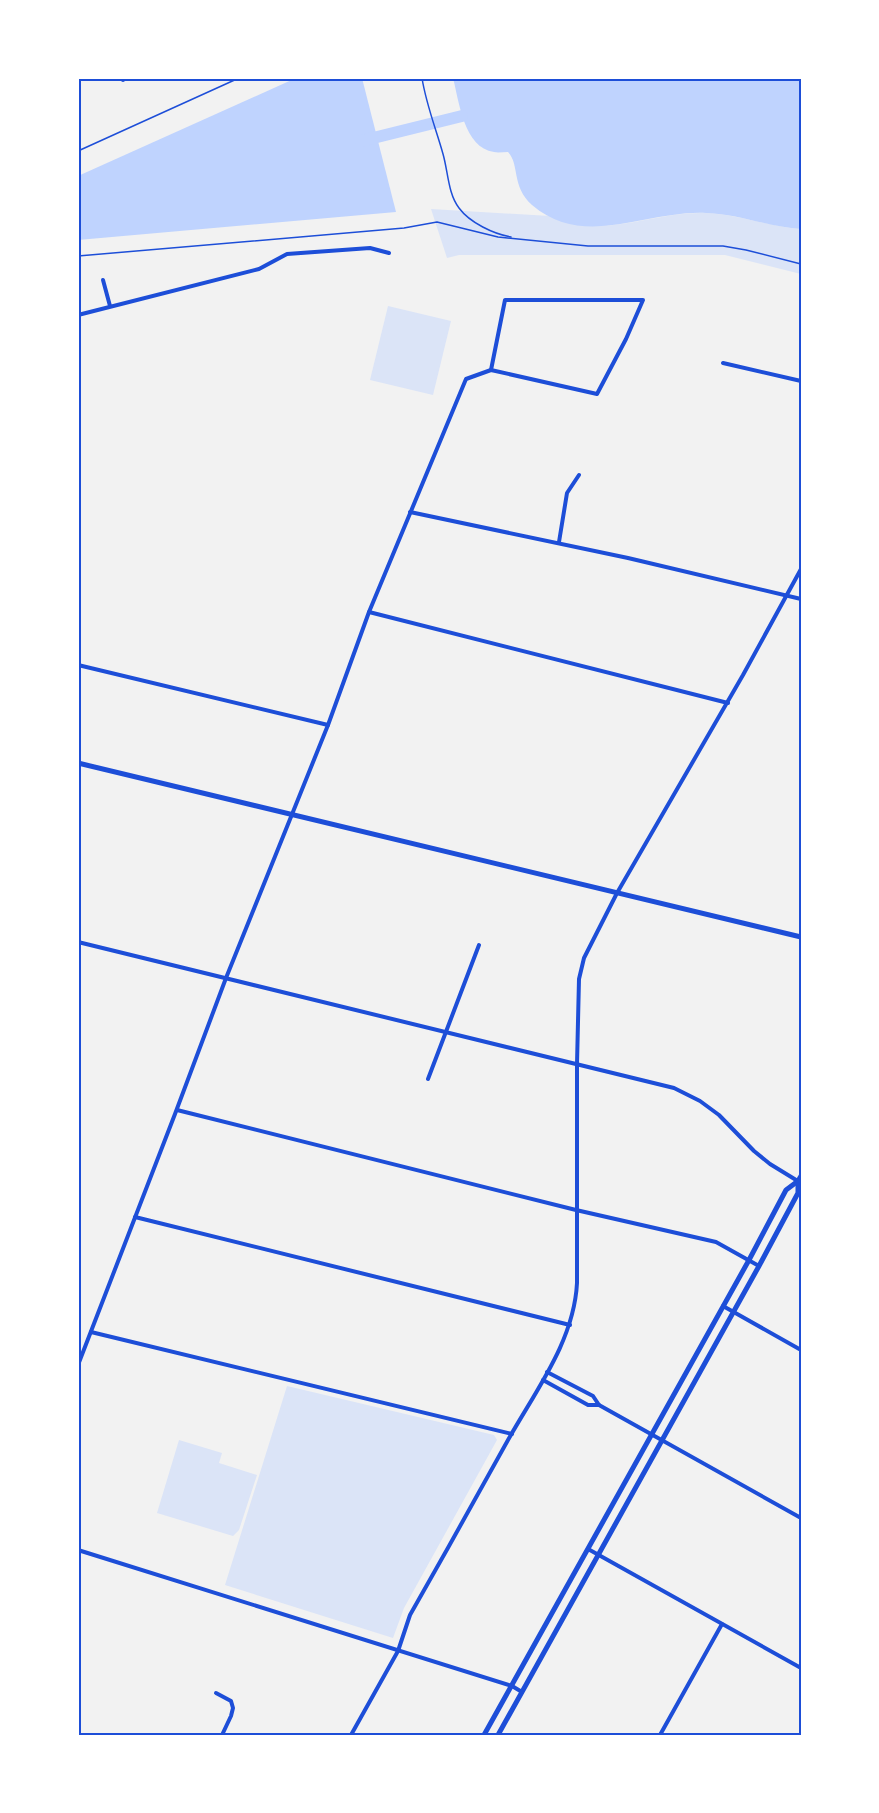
<svg xmlns="http://www.w3.org/2000/svg" width="879" height="1813" font-family="'Nunito Sans',sans-serif">
  <style>
    .green { fill: #dbe4f7 }
    .water { fill: #bfd3fe }
    .lines { fill: none; stroke-linecap: round; stroke-linejoin: round }
    .river { stroke: #bfd3fe; stroke-width: 12 }
    .path { stroke: #1d4ed8; stroke-width: 1.5 }
    .minor { stroke: #1d4ed8; stroke-width: 4 }
    .secondary { stroke: #1d4ed8; stroke-width: 5 }
    .neatline { fill: none; stroke: #1d4ed8; stroke-width: 2 }
  </style>
  <rect width="100%" height="100%" fill="#f2f2f2"/>
  <!-- green -->
  <g class="green">
    <path d="M431,209l119,7c53,25 101,-5 155,-3 33,1 64,14 96,16v45l-76,-19h-266l-12,3z"/>
    <path d="M388,306l63,15 -18,74 -63,-15z"/>
    <path d="M287,1386l207,49 3,5 -93,168 -11,30 -168,-53z"/>
    <path d="M179,1440l43,13 -3,10 38,12 -18,55 -6,6 -76,-23z"/>
  </g>
  <!-- water -->
  <g class="water">
    <path d="M296,78h66l34,134 -318,28v-64z"/>
    <path d="M453,78h348v151c-32,-2 -63,-15 -95,-16 -60,-3 -121,37 -174,-8 -21,-19 -12,-40 -24,-53 -5,0 -10,1 -14,0 -30,-4 -35,-51 -41,-74z"/>
  </g>
  <g class="lines">
    <!-- river -->
    <path class="river" d="M361,141l101,-25"/>
    <!-- path -->
    <g class="path">
      <path d="M422,78c4,26 14,51 21,76 5,17 5,40 16,54 11,15 35,26 52,29"/>
      <path d="M78,151l161,-73"/>
      <path d="M78,256l326,-28 33,-6 61,15 90,9h135l23,4 55,14"/>
    </g>
    <!-- minor -->
    <g class="minor">
      <path d="M123,78v2"/>
      <path d="M103,280l7,26"/>
      <path d="M505,300h138l-17,39 -29,55 -106,-24z"/>
      <path d="M78,315l181,-46 28,-15 83,-6 19,5"/>
      <path d="M723,363l78,18"/>
      <path d="M410,512l218,46 173,41"/>
      <path d="M559,542l8,-49 12,-18"/>
      <path d="M369,612l359,91"/>
      <path d="M78,665l250,60"/>
      <path d="M78,942l596,146 26,13 19,14 35,36 16,13 31,19"/>
      <path d="M428,1079l51,-134"/>
      <path d="M177,1110l399,100 140,32 43,24"/>
      <path d="M135,1217l435,108"/>
      <path d="M723,1306l78,44"/>
      <path d="M91,1332l421,102"/>
      <path d="M78,1365l97,-251 51,-136 102,-253 41,-113 97,-233 25,-9"/>
      <path d="M547,1372l46,24 6,9 202,113"/>
      <path d="M543,1380l45,25h11"/>
      <path d="M588,1549l213,119"/>
      <path d="M78,1550l434,136 10,6"/>
      <path d="M216,1693l15,8 2,7 -2,8 -9,19"/>
      <path d="M351,1735l47,-84 12,-36c33,-58 66,-117 98,-175 28,-50 66,-99 69,-157v-219l2,-85 5,-21 33,-65 126,-218 58,-106"/>
      <path d="M660,1735l62,-111"/>
    </g>
    <!-- secondary -->
    <g class="secondary">
      <path d="M78,763l723,174"/>
      <path d="M484,1735l265,-475 37,-70 12,-9 3,-5"/>
      <path d="M498,1735l261,-469 39,-73v-12"/>
    </g>
  </g>
  <!-- border -->
  <rect width="879" height="1813" fill="none" stroke="#ffffff" stroke-width="159"/>
  <rect x="80" y="80" width="720" height="1654" class="neatline"/>
</svg>
